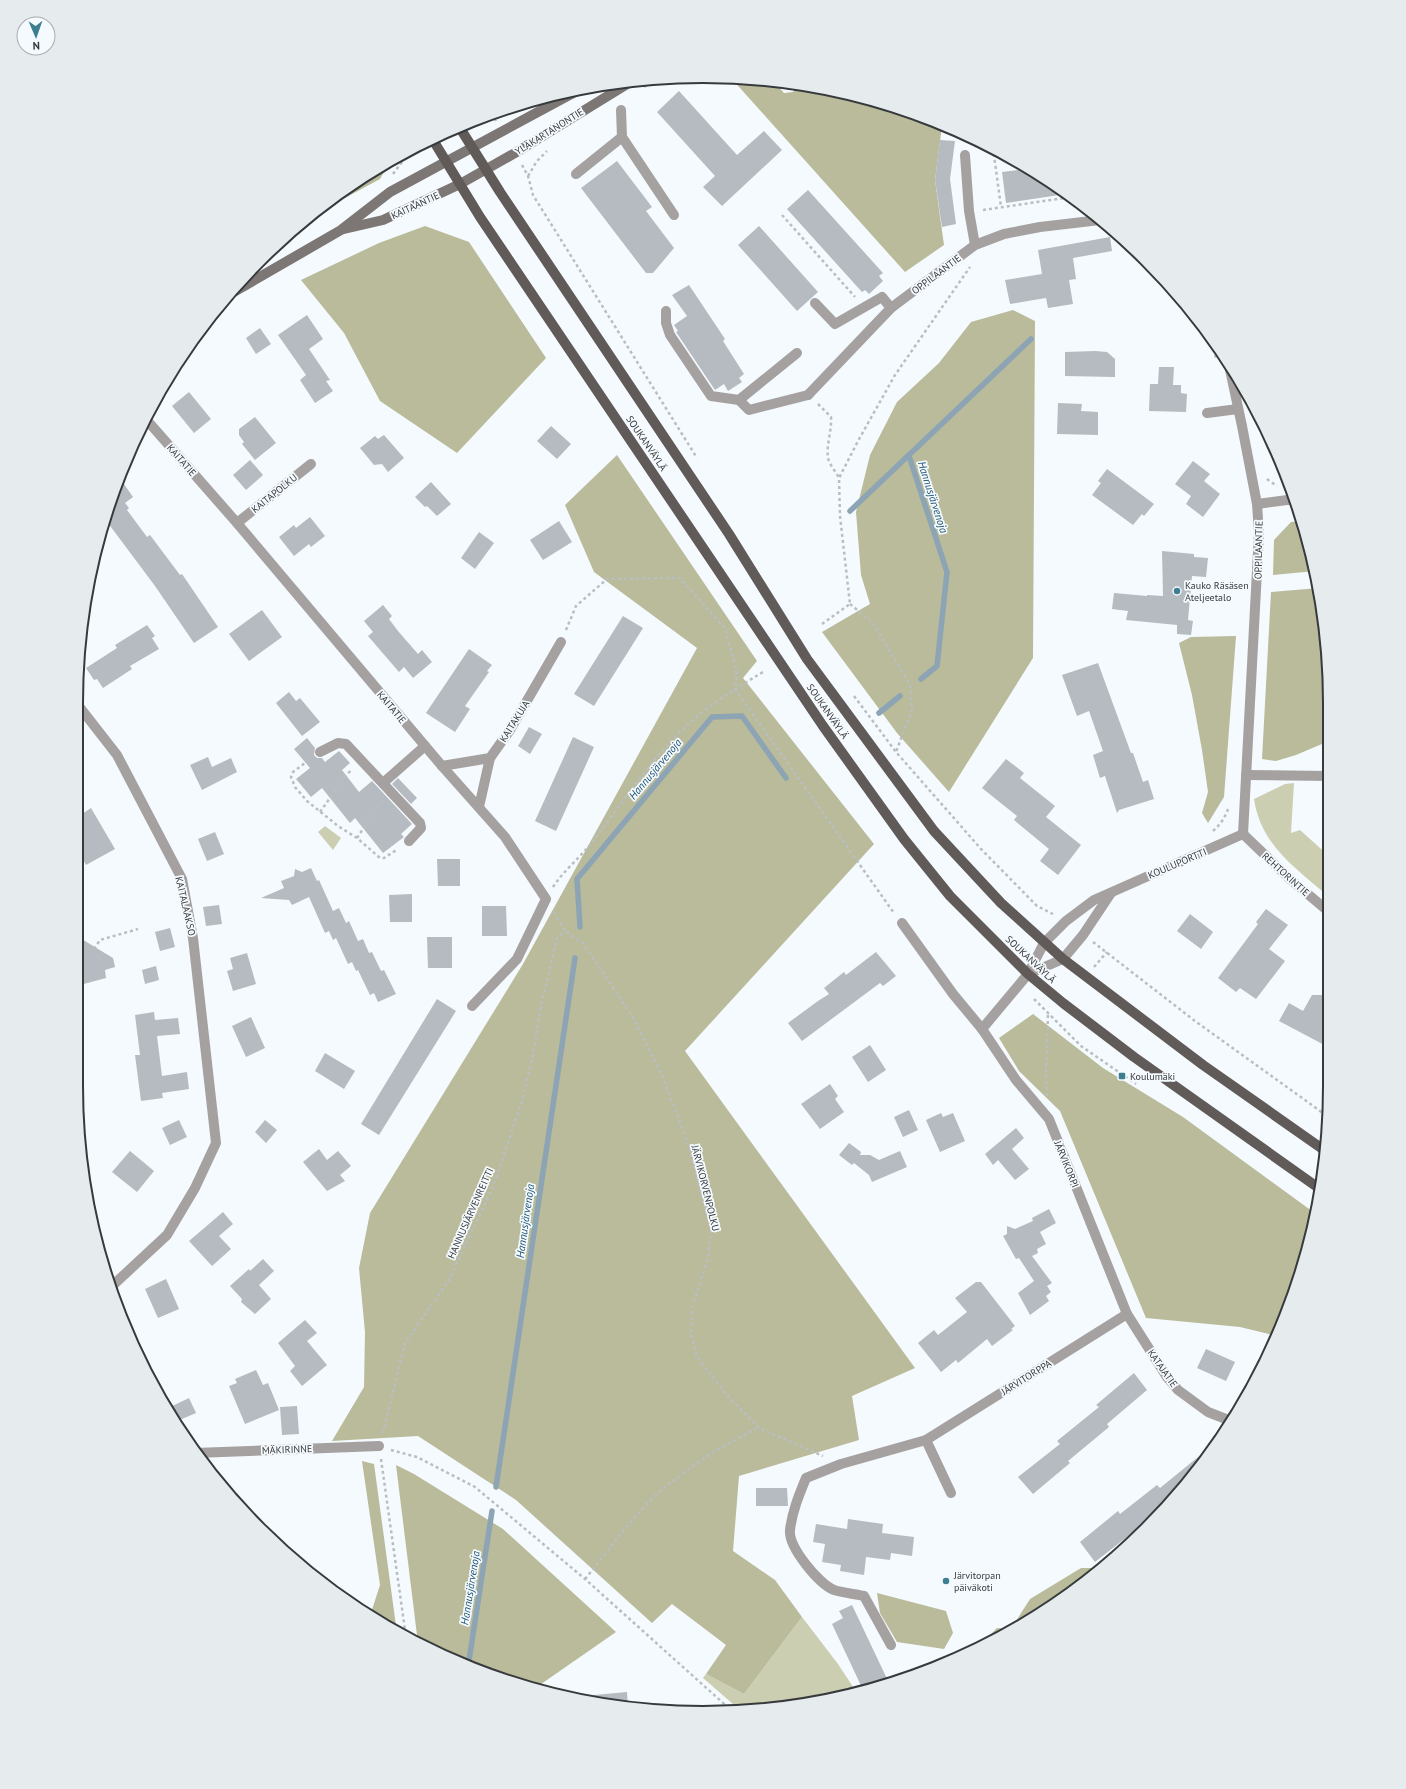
<svg xmlns="http://www.w3.org/2000/svg" width="1406" height="1789" font-family="'PT Sans',sans-serif">
  <style>
    .green { fill: #ccceb1 }
    .forest { fill: #b9bb9a }
    .lines { fill: none; stroke-linecap: round; stroke-linejoin: round }
    .stream { stroke: #8ca4b4; stroke-width: 5.5 }
    .building { fill: #b5bbc0 }
    .path { stroke: #b9bec1; stroke-width: 2.5; stroke-dasharray: 3 3; stroke-linecap: butt }
    .lane { stroke: #a5a1a0; stroke-width: 10 }
    .street { stroke: #a5a1a0; stroke-width: 10 }
    .secondary { stroke: #7c7775; stroke-width: 10 }
    .primary { stroke: #605a58; stroke-width: 10 }
    .poi-dot { fill: #3d7e90; stroke: #f5fafe; stroke-width: 1.5 }
    .labels { text-anchor: middle; stroke-width: 3.5; stroke-linejoin: round; paint-order: stroke }
    .street-label { font-size: 10px; fill: #373a3c; stroke: #f5fafe }
    .poi-label { font-size: 10px; fill: #373a3c; stroke: #f5fafe; text-anchor: start }
    .water-label { font-size: 11px; font-style: italic; fill: #1b5271; stroke: #f5fafe }
    .rim { fill: none; stroke: #373a3c; stroke-width: 2 }
  </style>
  <rect width="100%" height="100%" fill="#f5fafe"/>
  <!-- green -->
  <g class="green">
    <path d="M1294,783l-3,50 9,-3 29,26v41c-33,-29 -68,-51 -75,-98l31,-15z"/>
    <path d="M325,826l16,12 -8,12 -15,-18z"/>
    <path d="M802,1617l36,47 19,29 -72,15 -44,3 -38,-33 3,-4 38,20z"/>
  </g>
  <!-- forest -->
  <g class="forest">
    <path d="M744,77l23,4v2l10,2 7,8 9,-1 5,-6 67,11 77,29 -7,54 9,65 -39,27 -174,-194z"/>
    <path d="M389,160h2l-11,19 -70,38z"/>
    <path d="M425,226l44,16 77,116 -89,95 -77,-52 -36,-68 -43,-53 78,-37z"/>
    <path d="M1013,310l22,11 -2,337 -84,134 -52,-59 -75,-101 48,-28 -9,-29 -5,-63 14,-57 27,-53 42,-39 32,-41z"/>
    <path d="M617,455l140,206 -14,17 131,166 -189,207 230,317 -63,28 7,44 -120,36 -6,75 42,29 27,37 -58,77 -38,-20 20,-29 -54,-41 -20,19 -136,-123 -98,-64 -86,5 32,-54 1,-55 -6,-64 11,-55 153,-249 174,-316 -103,-76 -29,-67z"/>
    <path d="M1302,521l13,50 -42,4 1,-35 17,-18z"/>
    <path d="M1319,588l10,74v79l-33,14 -20,6 -14,-2 9,-167z"/>
    <path d="M1236,636l-12,161 -16,26 -6,-10 6,-21 -6,-42 -10,-55 -13,-52 12,-6z"/>
    <path d="M1033,1014l70,54 80,49 133,97 -34,112 -5,10 -37,-9 -94,-9 -86,-207 -41,-40 -20,-33z"/>
    <path d="M362,1461l12,3 23,169 -27,-17 10,-31z"/>
    <path d="M396,1465l18,9 89,55 113,103 -82,57 -71,-24 -45,-22z"/>
    <path d="M1081,1568h21l-85,61 -41,20 21,-21 14,1 19,-30z"/>
    <path d="M877,1593l69,18 7,22 -9,16 -47,-7 -17,-29z"/>
  </g>
  <g class="lines">
    <!-- stream -->
    <g class="stream">
      <path d="M909,456l38,116 -10,94 -16,13"/>
      <path d="M850,511l181,-172"/>
      <path d="M879,713l21,-17"/>
      <path d="M580,927l-3,-48 135,-162 30,-1 44,62"/>
      <path d="M496,1487l79,-529"/>
      <path d="M468,1667l24,-156"/>
    </g>
  </g>
  <!-- building -->
  <g class="building">
    <path d="M679,91l58,64 27,-24 18,19 -60,56 -19,-19 12,-11 -58,-64z"/>
    <path d="M940,140l15,1 -5,38 6,45 -14,3 -7,-47z"/>
    <path d="M617,161l35,46 -6,4 28,37 -21,25h-7l-65,-85z"/>
    <path d="M1026,169l40,25 -60,9 -4,-31z"/>
    <path d="M808,190l75,83 -4,3 4,5 -14,13 -4,-4 -3,2 -75,-83z"/>
    <path d="M759,226l59,66 -21,19 -59,-66z"/>
    <path d="M1110,237l2,14 -39,7 3,21 -7,1 4,24 -25,4 -2,-10 -36,6 -5,-24 37,-6 -4,-24z"/>
    <path d="M689,285l36,54 -2,2 21,33 -5,4 3,4 -14,9 -4,-7 -9,6 -39,-58 2,-1 -4,-6 13,-9 -15,-21z"/>
    <path d="M307,315l16,24 -14,10 21,31 -4,1 7,10 -18,12 -15,-23 6,-5 -28,-40z"/>
    <path d="M260,328l11,16 -15,10 -10,-16z"/>
    <path d="M1095,351l12,1 8,7v18l-50,-1v-24z"/>
    <path d="M1159,367h15l-1,18h8v8l6,1 -1,18 -37,-1 1,-27h8z"/>
    <path d="M189,392l22,27 -17,14 -22,-27z"/>
    <path d="M1058,403l24,1 -1,7 17,1v23l-41,-1z"/>
    <path d="M255,417l21,26 -21,17 -13,-16 2,-2 -5,-7v-6z"/>
    <path d="M551,426l20,18 -14,15 -20,-18z"/>
    <path d="M384,435l20,23 -16,14 -6,-8 -8,1 -14,-17 15,-12 3,3z"/>
    <path d="M250,460l13,15 -17,15 -13,-15z"/>
    <path d="M1193,461l17,13 -6,7 16,13 -17,23 -17,-13 5,-8 -16,-12z"/>
    <path d="M1107,469l47,35 -10,12 -2,-2 -9,11 -41,-30 9,-12 -3,-2z"/>
    <path d="M119,477l14,20 -8,6 4,5 -2,2 20,27 3,-2 30,40 2,-1 36,53 -24,16 -39,-57 -50,-67 4,-17z"/>
    <path d="M431,482l20,22 -14,12 -10,-10 -2,1 -10,-10z"/>
    <path d="M310,517l15,19 -14,11 -2,-3 -15,12 -15,-19 15,-12 2,3z"/>
    <path d="M559,521l13,21 -29,18 -13,-20z"/>
    <path d="M479,532l15,11 -19,26 -14,-11z"/>
    <path d="M1162,551l32,3v3l14,1 -2,19 -14,-1 -4,44 5,1 -2,14 -14,-1v-9l-51,-5 2,-9 -16,-2 2,-16 33,3v-1l16,1z"/>
    <path d="M383,605l9,11 -3,3 9,12 20,23 4,-4 10,12 -19,16 -9,-11 -5,5 -31,-36 5,-4 -9,-11z"/>
    <path d="M262,610l20,27 -33,24 -20,-27z"/>
    <path d="M623,616l20,12 -49,78 -20,-12z"/>
    <path d="M147,625l8,11 -3,2 7,11 -29,17 2,3 -29,19 -6,-9 -3,1 -8,-12 31,-20 -2,-3z"/>
    <path d="M469,649l23,16 -5,6 2,1 -24,34 5,3 -15,23 -29,-19z"/>
    <path d="M1098,663l33,90h2l10,29 5,-2 6,19 -35,11 -2,3 -12,-37 -5,2 -7,-23 10,-4 -14,-40 -12,5 -15,-41z"/>
    <path d="M289,692l7,9 4,-3 20,24 -18,14 -26,-33z"/>
    <path d="M529,727l13,7 -12,20 -12,-8z"/>
    <path d="M573,737l21,10 -38,84 -21,-10z"/>
    <path d="M307,738l8,10 -1,7 3,3h5l3,4 14,-11 11,12 -8,7 17,22 13,-11 40,43 -11,10 3,3 -21,16 -28,-35 -5,5 -28,-35 -11,9 -15,-18 14,-11 -16,-19z"/>
    <path d="M208,757l4,10 19,-9 6,14 -35,18 -12,-25z"/>
    <path d="M1006,759l18,14 -4,5 35,28 -9,11 35,28 -23,30 -18,-14 9,-12 -35,-29 3,-4 -35,-28z"/>
    <path d="M398,778l19,20 -6,6 -19,-20z"/>
    <path d="M91,808l24,41 -29,16 -7,-12v-37z"/>
    <path d="M215,832l9,22 -17,7 -9,-22z"/>
    <path d="M437,859h23v27h-22z"/>
    <path d="M311,868l6,13 2,-1 14,31 6,-3 7,15 3,-2 9,20 5,-2 6,14 3,-1 9,19 3,-1 12,24 -18,8 -4,-9 -4,2 -12,-25 -2,1 -4,-9 -4,2 -12,-26 -3,2 -4,-9 -4,2 -16,-36 -17,8 -3,-5 -28,-2 23,-10 -3,-7 13,-5 1,-7 7,3z"/>
    <path d="M412,894v28h-22l-1,-27z"/>
    <path d="M219,905l3,19 -16,2 -3,-19z"/>
    <path d="M482,906h24l1,30h-25z"/>
    <path d="M1266,909l22,16 -19,24 16,12 -29,38 -16,-11 -4,4 -18,-14 40,-54 -2,-2z"/>
    <path d="M1190,914l23,18 -12,17 -24,-18z"/>
    <path d="M170,928l5,19 -15,4 -5,-19z"/>
    <path d="M427,937h25v31h-24z"/>
    <path d="M80,938l33,20 2,9 -10,3 1,8 -26,7z"/>
    <path d="M876,952l20,24 -13,10 -3,-3 -78,58 -14,-18 30,-22 11,-7 -5,-6 20,-16 2,3z"/>
    <path d="M247,953l9,31 -23,7 -6,-20 6,-2 -3,-11z"/>
    <path d="M156,966l3,14 -14,4 -3,-14z"/>
    <path d="M1312,995h18v53l-51,-27 10,-18 14,8z"/>
    <path d="M437,999l19,12 -77,124 -18,-11z"/>
    <path d="M154,1012l1,8 23,-2 2,16 -23,2 5,40 25,-4 2,17 -27,4 1,5 -22,3 -6,-46h5l-5,-40z"/>
    <path d="M251,1017l14,31 -19,9 -14,-31z"/>
    <path d="M870,1045l16,25 -18,12 -16,-25z"/>
    <path d="M325,1053l30,18 -11,18 -29,-18z"/>
    <path d="M830,1084l8,12 -3,3 9,13 -24,17 -19,-25z"/>
    <path d="M909,1110l9,20 -15,7 -9,-20z"/>
    <path d="M941,1113l2,4 10,-4 12,28 -25,11 -14,-32z"/>
    <path d="M179,1120l8,17 -17,8 -8,-17z"/>
    <path d="M265,1120l12,10 -11,13 -11,-11z"/>
    <path d="M1016,1128l8,10 -12,11 17,20 -14,11 -17,-20 -5,5 -8,-11z"/>
    <path d="M849,1143l12,9 -1,3h10l9,5 21,-9 7,16 -35,15 -3,-7 -15,-12 -2,2 -13,-10z"/>
    <path d="M319,1149l8,11 11,-9 13,15 -11,9 5,6 -18,10 -24,-29z"/>
    <path d="M130,1151l24,20 -17,21 -25,-20z"/>
    <path d="M1049,1209l7,14 -16,9 6,12 -9,5 1,4 -6,3 20,27 -5,3 4,6 -5,4 3,5 -19,14 -12,-22 16,-12 -15,-23 -3,1 -13,-23 4,-2v-8l8,3 18,-8 -1,-3z"/>
    <path d="M223,1212l10,12 -14,12 12,13 -19,17 -23,-25z"/>
    <path d="M263,1259l11,12 -15,14 12,14 -16,15 -14,-12 1,-3 -12,-13 19,-17 1,2z"/>
    <path d="M166,1279l13,30 -21,9 -13,-29z"/>
    <path d="M976,1282h5l34,44 -4,3 2,1 -21,16 -5,-7 -29,24 -2,-3 -15,12 -23,-29 16,-13 4,5 29,-23 -12,-14z"/>
    <path d="M305,1320l12,13 -10,8 20,24 -25,21 -12,-15 5,-5 -17,-23z"/>
    <path d="M1206,1349l29,13 -9,19 -29,-13z"/>
    <path d="M256,1370l7,15 5,-2 11,27 -34,14 -16,-38 8,-3 -2,-4z"/>
    <path d="M1134,1373l13,17 -40,34 2,3 -41,34 2,2 -37,31 -15,-17 42,-33 -3,-3 42,-34 -3,-2z"/>
    <path d="M189,1398l7,15 -21,9 -9,-13z"/>
    <path d="M297,1406l2,28 -17,1 -2,-28z"/>
    <path d="M1203,1453l4,4 -33,43 -35,32 -2,-3 -42,33 -15,-20 38,-31 2,3 37,-29 3,3z"/>
    <path d="M756,1488h31l1,18h-32z"/>
    <path d="M848,1519l35,5 -1,9 32,4 -2,19 -21,-3 -1,7 -24,-3 -2,18 -24,-4 1,-6 -19,-3 3,-18 -12,-2 3,-18 31,5z"/>
    <path d="M852,1605l37,78 -25,9 -32,-68 11,-6 -4,-7z"/>
    <path d="M627,1692l1,16 -45,-8v-4z"/>
  </g>
  <g class="lines">
    <!-- path -->
    <g class="path">
      <path d="M644,87l11,-7"/>
      <path d="M501,109l15,-2"/>
      <path d="M492,114l4,7"/>
      <path d="M975,147l2,-3h8"/>
      <path d="M993,148l8,59"/>
      <path d="M522,165l6,11 5,19 164,263"/>
      <path d="M393,174l12,-16v-5"/>
      <path d="M528,176l9,-15 10,-10"/>
      <path d="M983,210l88,-13"/>
      <path d="M782,215l73,82"/>
      <path d="M1213,343l3,16"/>
      <path d="M818,404l13,13c1,14 -5,28 -3,41 1,6 8,14 11,20"/>
      <path d="M1267,479l10,7"/>
      <path d="M850,604l22,18 38,62 2,25 -16,43"/>
      <path d="M822,624l28,-20 -10,-88 -1,-38 19,-37 37,-66 75,-108"/>
      <path d="M566,630l10,-24 31,-27 73,-1 45,50 12,45 -2,16 159,224"/>
      <path d="M854,696l42,56 85,97 56,57 16,8"/>
      <path d="M309,760l-16,12 -2,5 4,10 12,14 31,25 19,12 23,20h4l14,-9"/>
      <path d="M320,812l25,-35 7,-8"/>
      <path d="M1213,831c8,-7 13,-15 16,-25"/>
      <path d="M357,838l18,-28 7,-8"/>
      <path d="M553,887c11,-17 27,-29 40,-46 31,-40 63,-90 102,-123 21,-18 45,-32 68,-46"/>
      <path d="M554,912l11,19 18,12 49,73 30,59 26,69 23,86 -3,28 -16,50 -1,25 6,24 28,36 34,35 64,28"/>
      <path d="M1093,942l102,79 132,95"/>
      <path d="M94,949l6,-9 38,-11"/>
      <path d="M1094,967l13,-15"/>
      <path d="M1034,999l47,47 55,38"/>
      <path d="M1047,1096l-1,-20 2,-63"/>
      <path d="M383,1433l22,-90 44,-63 44,-93 29,-86 11,-46 8,-49 16,-68 8,-7"/>
      <path d="M391,1450l26,7 58,30 110,92 147,132"/>
      <path d="M381,1459l25,178"/>
      <path d="M585,1579c20,-24 38,-50 60,-73 31,-32 74,-59 113,-78"/>
    </g>
    <!-- lane -->
    <g class="lane">
      <path d="M621,110l1,27 52,78"/>
      <path d="M965,155l4,56 6,34"/>
      <path d="M576,174l46,-37"/>
      <path d="M815,303l20,21 47,-27 9,11"/>
      <path d="M666,311v12l4,12 41,61 28,4"/>
      <path d="M797,353l-58,47 10,10 59,-15"/>
      <path d="M1207,413l31,-4"/>
      <path d="M320,752l18,-9 8,1 74,79 1,5 -12,13"/>
      <path d="M1246,775l83,1"/>
      <path d="M383,783l42,-37"/>
      <path d="M479,807l11,-49"/>
      <path d="M891,1645l-27,-49c-9,-2 -20,-3 -30,-6 -15,-6 -46,-43 -44,-60 2,-18 9,-35 16,-52l35,-14 85,-24 25,53"/>
    </g>
    <!-- street -->
    <g class="street">
      <path d="M1229,365l13,61 15,78 2,29 -16,301"/>
      <path d="M808,395l83,-87 84,-63 29,-11 36,-7 60,-7"/>
      <path d="M145,418l92,105 205,243 63,71 41,62 -29,60 -45,47"/>
      <path d="M1257,504l38,-5"/>
      <path d="M237,523l74,-59"/>
      <path d="M78,705l39,50 65,124 11,59 23,205 -21,45 -28,47 -56,52"/>
      <path d="M442,766l48,-8 20,-28 51,-88"/>
      <path d="M1243,834l47,45 39,33"/>
      <path d="M902,923l51,71 29,35"/>
      <path d="M1028,974l35,-15 20,-24 28,-42"/>
      <path d="M1231,1421l-23,-9 -30,-22 -11,-13 -40,-63 -78,-195 -33,-39 -34,-51 46,-55 16,-31 22,-22 28,-21 149,-66"/>
      <path d="M926,1440l201,-126"/>
      <path d="M195,1453l184,-7"/>
    </g>
    <!-- secondary -->
    <g class="secondary">
      <path d="M344,229l39,-9 77,-36 55,-31 117,-72"/>
      <path d="M232,293l109,-63 49,-38 183,-99"/>
    </g>
    <!-- primary -->
    <g class="primary">
      <path d="M460,128l40,64 229,342 78,125 127,172 67,72 62,56 140,106 121,85"/>
      <path d="M433,140l47,77 343,509 81,113 46,57 78,78 35,29 71,54 186,132"/>
    </g>
  </g>
  <!-- markers -->
  <g class="poi-dot">
    <circle cx="1177" cy="591" r="4"/>
    <rect x="1118" y="1072" width="8" height="8" rx="2"/>
    <circle cx="946" cy="1581" r="4"/>
  </g>
  <g class="labels">
    <!-- street labels -->
    <g class="street-label">
      <text transform="translate(549 131) rotate(-32)" y="4">YLÄKARTANONTIE</text>
      <text transform="translate(415 205) rotate(-25)" y="4">KAITAANTIE</text>
      <text transform="translate(936 274) rotate(-37)" y="4">OPPILAANTIE</text>
      <text transform="translate(647 443) rotate(56)" y="4">SOUKANVÄYLÄ</text>
      <text transform="translate(182 460) rotate(49)" y="4">KAITATIE</text>
      <text transform="translate(274 493) rotate(-39)" y="4">KAITAPOLKU</text>
      <text transform="translate(1258 550) rotate(-89)" y="4">OPPILAANTIE</text>
      <text transform="translate(392 707) rotate(50)" y="4">KAITATIE</text>
      <text transform="translate(828 711) rotate(55)" y="4">SOUKANVÄYLÄ</text>
      <text transform="translate(514 721) rotate(-58)" y="4">KAITAKUJA</text>
      <text transform="translate(1177 863) rotate(-23)" y="4">KOULUPORTTI</text>
      <text transform="translate(1286 874) rotate(42)" y="4">REHTORINTIE</text>
      <text transform="translate(186 906) rotate(77)" y="4">KAITALAAKSO</text>
      <text transform="translate(1031 959) rotate(43)" y="4">SOUKANVÄYLÄ</text>
      <text transform="translate(1067 1164) rotate(68)" y="4">JÄRVIKORPI</text>
      <text transform="translate(706 1188) rotate(76)" y="4">JÄRVIKORVENPOLKU</text>
      <text transform="translate(470 1213) rotate(-66)" y="4">HANNUSJÄRVENREITTI</text>
      <text transform="translate(1163 1368) rotate(55)" y="4">KATAJATIE</text>
      <text transform="translate(1026 1377) rotate(-32)" y="4">JÄRVITORPPA</text>
      <text transform="translate(287 1449) rotate(-2)" y="4">MÄKIRINNE</text>
    </g>
    <!-- poi labels -->
    <g class="poi-label">
      <text x="1185" y="589">Kauko Räsäsen<tspan x="1185" dy="12">Ateljeetalo</tspan></text>
      <text x="1130" y="1080">Koulumäki</text>
      <text x="954" y="1579">Järvitorpan<tspan x="954" dy="12">päiväkoti</tspan></text>
    </g>
    <!-- water labels -->
    <g class="water-label">
      <text transform="translate(933 497) rotate(72)" y="4">Hannusjärvenoja</text>
      <text transform="translate(655 769) rotate(-50)" y="4">Hannusjärvenoja</text>
      <text transform="translate(525 1221) rotate(-82)" y="4">Hannusjärvenoja</text>
      <text transform="translate(470 1588) rotate(-81)" y="4">Hannusjärvenoja</text>
    </g>
  </g>
  <!-- crop -->
  <path d="M0 0H1406V1789H0ZM703 83H703A620 620 0 0 1 1323 703V1086A620 620 0 0 1 703 1706H703A620 620 0 0 1 83 1086V703A620 620 0 0 1 703 83Z" fill="#e6ebee" fill-rule="evenodd"/>
  <path class="rim" d="M703 83H703A620 620 0 0 1 1323 703V1086A620 620 0 0 1 703 1706H703A620 620 0 0 1 83 1086V703A620 620 0 0 1 703 83Z"/>
  <!-- north arrow -->
  <g transform="translate(36 36) rotate(178)"><circle r="19" fill="#f5fafe" stroke="#a9adb0"/>
  <path d="M0-3L7 15L0 10L-7 15Z" fill="#3d7e90"/>
  <text y="-6" font-size="11" font-weight="bold" text-anchor="middle" fill="#373a3c">N</text>
  </g>
</svg>
